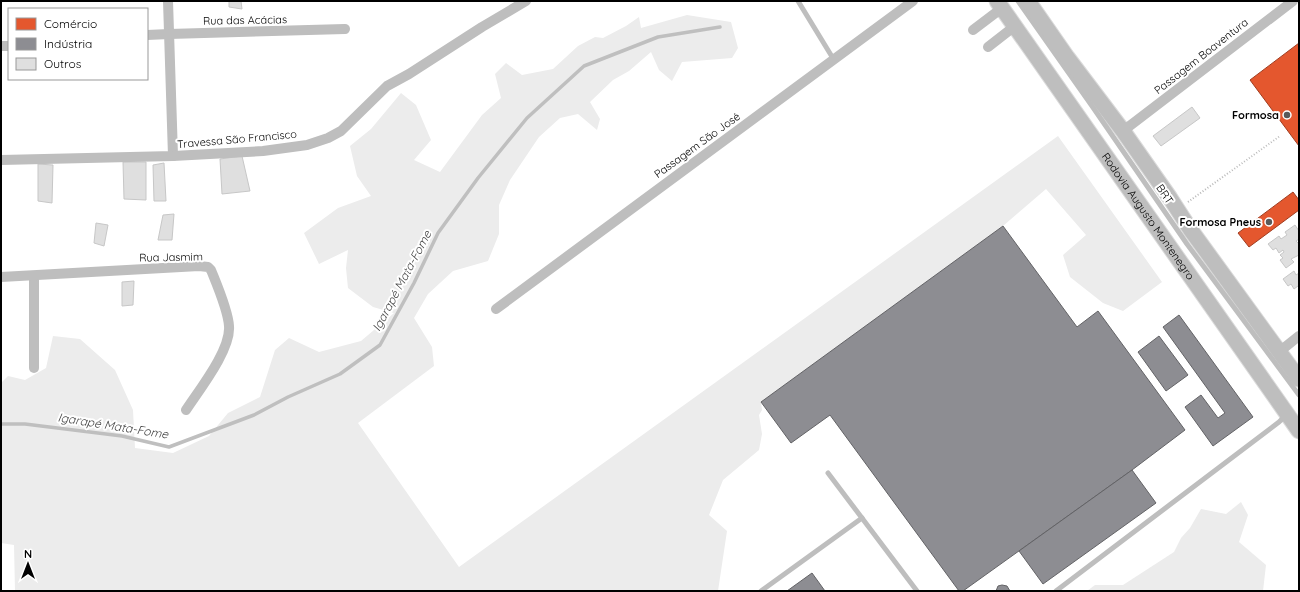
<svg xmlns="http://www.w3.org/2000/svg" width="1300" height="592" font-family="Quicksand,sans-serif">
  <style>
    .green { fill: #ececec }
    .shops { fill: #e4572e; stroke: #a03d20 }
    .industry { fill: #8d8d92; stroke: #636366 }
    .lines { fill: none; stroke-linecap: round; stroke-linejoin: round }
    .stream { stroke: #bfbfbf; stroke-width: 3.5 }
    .building { fill: #dfdfdf; stroke: #c7c7c7 }
    .primary-casing { stroke: #dbdbdb; stroke-width: 17 }
    .path { stroke: #b9b9b9; stroke-width: 2; stroke-dasharray: 1 2; stroke-linecap: butt }
    .lane { stroke: #bebebe; stroke-width: 5 }
    .street { stroke: #bebebe; stroke-width: 10 }
    .primary { stroke: #bebebe; stroke-width: 15 }
    .poi-dot { fill: #595959; stroke: #fff; stroke-width: 1.5 }
    .labels { text-anchor: middle; stroke-width: 4; stroke-linejoin: round; paint-order: stroke }
    .street-label { font-size: 11px; fill: #000; stroke: #fff }
    .poi-label { font-size: 11px; font-weight: bold; fill: #000; stroke: #fff; text-anchor: end }
    .water-label { font-size: 12px; font-style: italic; fill: #444; stroke: #fff }
  </style>
  <rect width="100%" height="100%" fill="#fff"/>
  <!-- green -->
  <g class="green">
    <path d="M687,15l44,7 7,26 -6,10 -50,4 -10,19 -13,-11 -8,-18 -22,19 -16,9 -23,22 10,17 -3,11 -19,-16 -18,4 -21,19 -29,43 -11,25v29l-11,27 -35,10 -25,23 -14,24 18,29 2,19 -76,57 101,144 599,-431 104,146 -39,29 -20,-8 -33,-26 -7,-22 23,-20 -40,-46 -43,37 -242,176 1,8 -3,5 3,19 -3,16 -36,30 -14,35 18,16 -9,60h-703l-1,-46 -13,-2v-160l7,-7 17,4 21,-12 7,-32 27,3 35,31 18,40 2,38 38,5 36,-17 19,-23 32,-16 15,-47 14,-12 30,14 42,-11 33,-28 -21,-6 -25,-19 -2,-20 2,-18 -29,14 -15,-31 34,-25 33,-12 -14,-20 -7,-30 21,-17 30,-36 15,12 15,35 -17,20 26,12 42,-57 19,-17 -6,-24 11,-11 16,12 31,-6 25,-23 17,-9 8,1 23,-12 13,-9 2,11z"/>
    <path d="M1241,502l7,13 -9,27 27,23 -3,26h-176l8,-6h28l51,-33 7,-14 9,-10 11,-19 25,5z"/>
  </g>
  <!-- shops -->
  <g class="shops">
    <path d="M1299,43v103l-49,-66z"/>
    <path d="M1293,192l6,8v10l-50,37 -11,-14z"/>
  </g>
  <!-- industry -->
  <g class="industry">
    <path d="M1003,226l74,101 21,-16 87,119 -53,40 -169,121h-4l-129,-176 -39,28 -30,-41z"/>
    <path d="M1179,315l74,102 -40,29 -28,-39 16,-12 17,23 7,-5 -62,-86z"/>
    <path d="M1159,336l29,39 -22,16 -28,-39z"/>
    <path d="M1132,470l24,33 -113,81 -24,-33z"/>
    <path d="M812,573l13,18h-38z"/>
    <path d="M1002,585l5,1 3,5h-14l2,-5z"/>
  </g>
  <g class="lines">
    <!-- stream -->
    <path class="stream" d="M1,424h24l97,12 47,11 85,-32 34,-18 52,-23 40,-29 34,-62 24,-50 40,-55 49,-60 57,-52 74,-29 62,-10"/>
  </g>
  <!-- building -->
  <g class="building">
    <path d="M229,1h12l1,8 -13,-2z"/>
    <path d="M1192,107l8,11 -39,28 -8,-10z"/>
    <path d="M242,156l8,35 -28,3 -2,-35z"/>
    <path d="M123,162h23v38l-22,-1z"/>
    <path d="M164,163l2,38h-12l-1,-36z"/>
    <path d="M38,164l15,1 -1,38 -14,-2z"/>
    <path d="M174,214l-2,26h-14l5,-25z"/>
    <path d="M96,223l12,2 -4,21 -10,-3z"/>
    <path d="M1295,225l4,6v8l-3,2 3,3v11l-8,4 3,3 -8,6 -6,-8 3,-2 -3,-3 4,-3 -1,-2 -4,3 -3,-5 -3,2 -5,-6 11,-8 2,3 6,-4 -2,-3z"/>
    <path d="M1294,271l2,4 3,-2v14l-1,-1 -4,3 -3,-5 -3,2 -5,-7z"/>
    <path d="M134,281l-1,24 -11,1v-24z"/>
  </g>
  <g class="lines">
    <!-- primary casing -->
    <g class="primary-casing">
      <g id="primary">
        <path id="s1" d="M997,1l302,430"/>
        <path d="M1028,1l39,56 56,74 47,67 20,31 109,150"/>
      </g>
    </g>
    <!-- path -->
    <path class="path" d="M1188,202l92,-66"/>
    <!-- lane -->
    <g class="lane">
      <path d="M798,1l36,59"/>
      <path d="M1018,1l74,105 95,138 112,151"/>
      <path d="M828,473l89,118"/>
      <path d="M761,591l101,-73"/>
      <path d="M1056,591l223,-169 7,-7"/>
    </g>
    <!-- street -->
    <g class="street">
      <path d="M168,1l5,155"/>
      <path d="M973,30l29,-22"/>
      <path d="M147,35l22,-1 176,-5"/>
      <path d="M1,46h8"/>
      <path d="M988,47l27,-21"/>
      <path d="M1123,131l170,-130"/>
      <path d="M1,160l172,-4 90,-5 44,-6 21,-7 13,-7 46,-45 22,-12 73,-47 44,-26"/>
      <path d="M34,276v92"/>
      <path d="M1,277l198,-11 9,1 3,3c6,15 17,40 18,56 2,24 -30,64 -43,84"/>
      <path d="M496,309l417,-308"/>
      <path d="M1279,352l20,-16"/>
    </g>
    <!-- primary -->
    <use href="#primary" class="primary"/>
  </g>
  <!-- markers -->
  <g class="poi-dot">
    <circle cx="1287" cy="115" r="4"/>
    <circle cx="1269" cy="222" r="4"/>
  </g>
  <g class="labels">
    <!-- street labels -->
    <g class="street-label">
      <text transform="translate(245 20) rotate(-1)" y="4">Rua das Acácias</text>
      <text transform="translate(1201 56) rotate(-38)" y="4">Passagem Boaventura</text>
      <text transform="translate(237 139) rotate(-5)" y="4">Travessa São Francisco</text>
      <text transform="translate(697 145) rotate(-36)" y="4">Passagem São José</text>
      <text transform="translate(1165 194) rotate(56)" y="4">BRT</text>
      <text dy="4" stroke="none"><textPath href="#s1" startOffset="263">Rodovia Augusto Montenegro</textPath></text>
      <text transform="translate(171 257) rotate(-1)" y="4">Rua Jasmim</text>
    </g>
    <!-- poi labels -->
    <g class="poi-label">
      <text x="1279" y="119">Formosa</text>
      <text x="1261" y="226">Formosa Pneus</text>
    </g>
    <!-- water labels -->
    <g class="water-label">
      <text transform="translate(402 281) rotate(-62)" y="4">Igarapé Mata-Fome</text>
      <text transform="translate(113 426) rotate(9)" y="4">Igarapé Mata-Fome</text>
    </g>
  </g>
  <!-- border -->
  <rect width="1300" height="592" fill="none" stroke="#000000" stroke-width="4"/>
  <!-- legend -->
  <rect x="8" y="8" width="140" height="72" fill="#ffffff" stroke="#999999"/>
  <rect x="16" y="18" width="20" height="12" fill="#e4572e" stroke="#999999"/>
  <text x="44" y="28" font-size="12" fill="#000000">Comércio</text>
  <rect x="16" y="38" width="20" height="12" fill="#8d8d92" stroke="#999999"/>
  <text x="44" y="48" font-size="12" fill="#000000">Indústria</text>
  <rect x="16" y="58" width="20" height="12" fill="#dfdfdf" stroke="#999999"/>
  <text x="44" y="68" font-size="12" fill="#000000">Outros</text>
  <!-- north arrow -->
  <g transform="translate(28 564)" stroke="#ffffff" stroke-width="3" paint-order="stroke">
  <path d="M0-3L7 15L0 10L-7 15Z" fill="#000000"/>
  <text y="-6" font-size="11" font-weight="bold" text-anchor="middle" fill="#000000">N</text>
  </g>
</svg>
